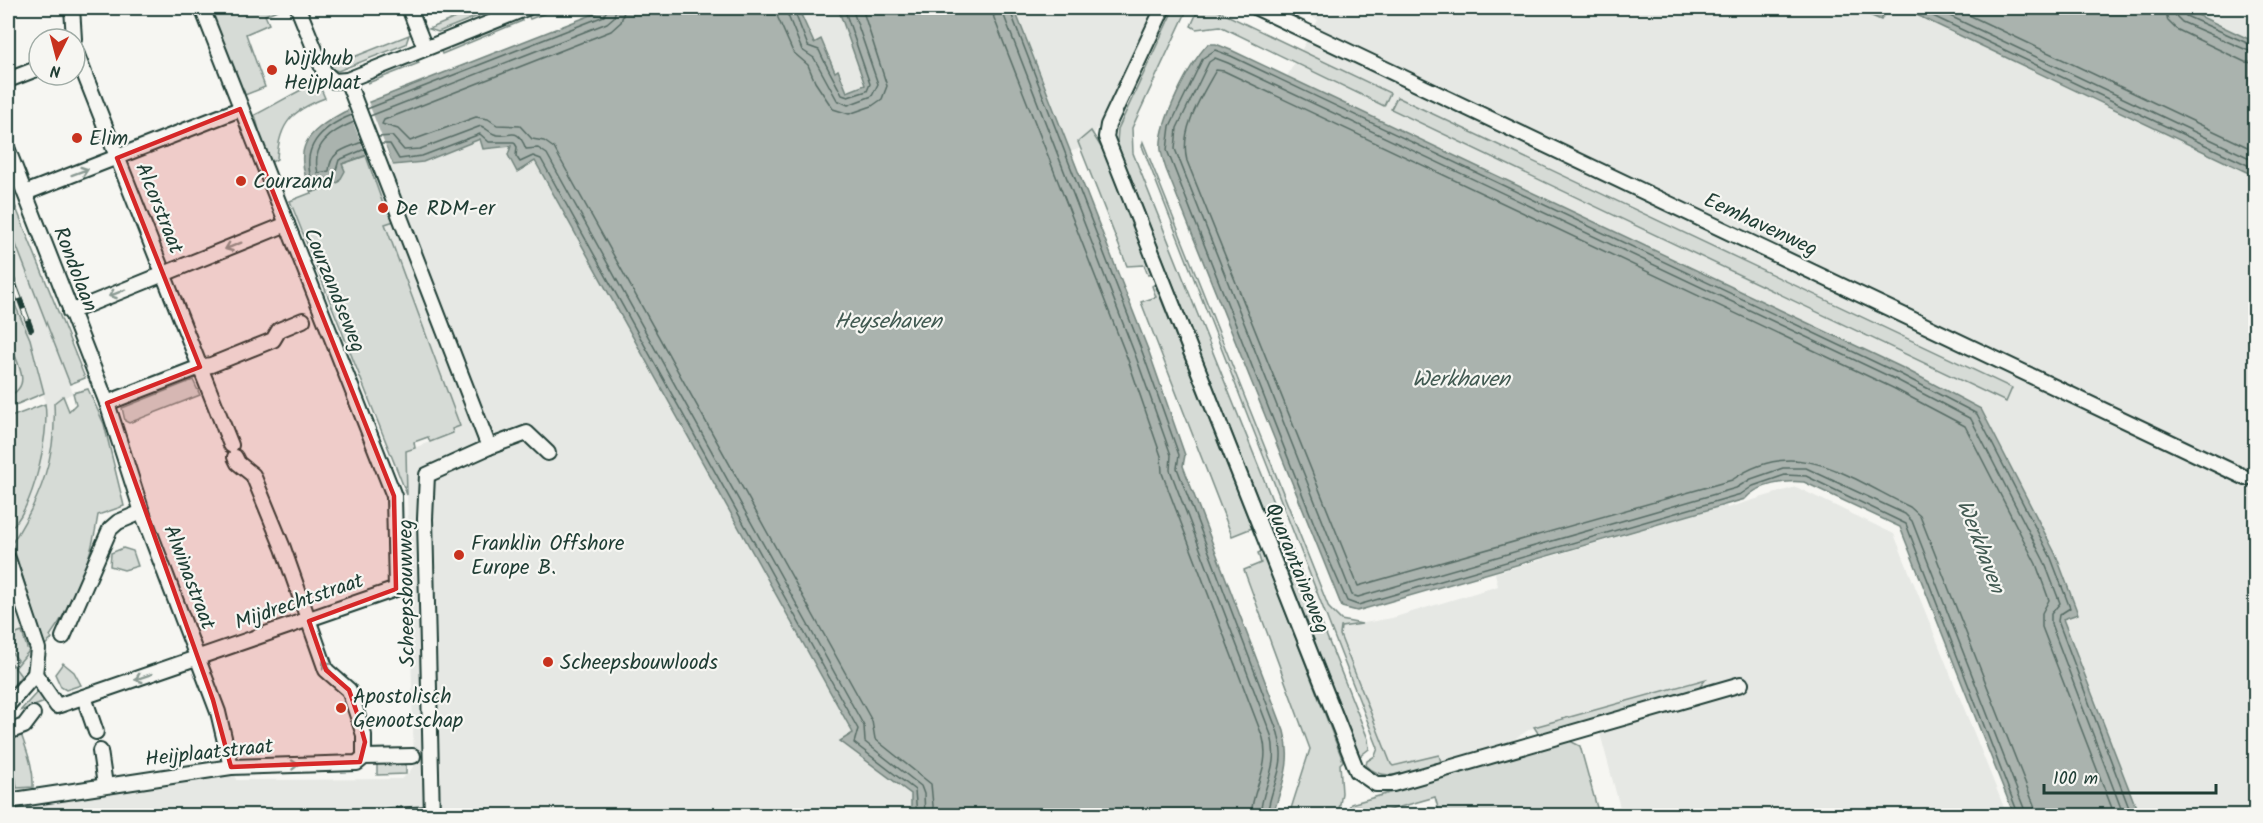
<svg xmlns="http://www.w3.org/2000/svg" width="2263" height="823" font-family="Kalam,sans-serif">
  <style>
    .built { fill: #e6e8e4 }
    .green { fill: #d6dbd6; stroke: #7a8c85; stroke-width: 1.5 }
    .water { fill: #aab3ae; stroke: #72847d; stroke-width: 1.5 }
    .pier { fill: #f6f6f2 }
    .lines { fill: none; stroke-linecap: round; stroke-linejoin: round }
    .shore { stroke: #576c65; stroke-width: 1.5 }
    .minor-casing { stroke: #1f3d34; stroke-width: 18 }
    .minor { stroke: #f6f6f2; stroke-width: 14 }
    .rail-casing { stroke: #1f3d34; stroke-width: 6 }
    .rail { stroke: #f6f6f2; stroke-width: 4; stroke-dasharray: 11; stroke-linecap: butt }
    .oneway { stroke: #8a9a93 }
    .marked { fill: #d62828; fill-opacity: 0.2; stroke: #d62828; stroke-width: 4.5; stroke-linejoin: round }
    .poi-dot { fill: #c8321e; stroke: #f6f6f2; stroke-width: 2 }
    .labels { text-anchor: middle; stroke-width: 4.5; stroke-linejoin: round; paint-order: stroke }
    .poi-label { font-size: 21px; fill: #1f3d34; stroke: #f6f6f2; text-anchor: start }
    .street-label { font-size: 21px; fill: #1f3d34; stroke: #f6f6f2 }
    .water-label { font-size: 22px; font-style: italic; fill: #425a52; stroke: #f6f6f2 }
  </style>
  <rect width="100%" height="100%" fill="#f6f6f2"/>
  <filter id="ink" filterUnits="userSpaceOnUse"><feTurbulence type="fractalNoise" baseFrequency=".0167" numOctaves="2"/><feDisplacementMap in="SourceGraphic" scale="12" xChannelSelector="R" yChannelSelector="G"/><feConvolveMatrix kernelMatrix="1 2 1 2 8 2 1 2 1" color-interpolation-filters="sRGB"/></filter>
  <g filter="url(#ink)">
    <!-- built -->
    <g class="built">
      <path d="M774,8h90l25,77 -74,26z"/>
      <path d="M1001,8h155l-67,137 -27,10z"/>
      <path d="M1292,8h963v807h-160l-131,-362 -690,-353 44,-80z"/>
      <path d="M481,139l2,10 29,-3 -1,5 24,10 318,572 -13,8 71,53v21l-903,1v-3l20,-3 3,-11 204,-29 1,10 165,-1 7,-5 6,-9 -8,-314 47,-18 -2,-4 9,-4 -75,-201 8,-4 -35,-61 28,-11 37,14z"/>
      <path d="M8,225l65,168 -19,10 -1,43 -10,39 -20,41 -15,23v-17l21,-36 10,-27 7,-59 -7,-43 -9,-28 -22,-50z"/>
      <path d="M8,336l14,36v14l-5,7 -9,3z"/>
      <path d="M1796,487l98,47 113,281h-385l-28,-104 -64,18 -20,13 -69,20 -2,-7 -46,12 -2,-3 -51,-129 1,-8 51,-9 106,-32 -3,-13 231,-68 1,3z"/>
      <path d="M8,592l25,68 -25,35 21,99 -21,3z"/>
    </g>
    <!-- green -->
    <g class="green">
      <path d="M207,8h75l-17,7 4,9 -23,10 19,53 -20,8 -2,-7 -5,1z"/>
      <path d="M479,8h19l-60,24 -9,-3z"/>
      <path d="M541,8h18l-29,11 -3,-6z"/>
      <path d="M1174,8h14l-56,120 1,25 235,586 1,10 -9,7 -243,-613 1,-14z"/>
      <path d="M1199,8h13l178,85 -6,13 -164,-80 -24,3 -5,-3z"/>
      <path d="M520,16l2,5 -80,33 -2,-6z"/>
      <path d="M409,35l-3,9 -68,27 -6,-2 -1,-3z"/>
      <path d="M417,57l2,6 -51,20 -2,-6z"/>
      <path d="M318,82l7,16c-32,12 -46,24 -48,61l-9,5 -13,-49c22,-11 41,-24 63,-33z"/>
      <path d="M1397,97l615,291 -6,14 -615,-293z"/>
      <path d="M1091,131l15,24 46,119 -4,1 -4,-10 -17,1 -49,-124z"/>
      <path d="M1143,142l186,466 12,12 21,4 -21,3 -1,8 51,129 2,2 46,-11 2,7c-23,6 -56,24 -75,3l1,-4 8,-5 3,-8 -236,-602z"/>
      <path d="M366,156l17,48 11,17 -9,3 75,202 -8,3 1,4 -23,9 -2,-5 -14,5 1,6 -9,3 1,44 -117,-294 49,-19 3,-18z"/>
      <path d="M8,188l77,190 -15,6 -62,-160z"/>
      <path d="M1155,284l97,244 -20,8 -91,-234 15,-5 -4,-11z"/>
      <path d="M8,289l22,50 14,54 -36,15v-12c29,-11 4,-39 0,-60 -3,-14 -1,-32 0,-47z"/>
      <path d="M193,380l7,15 -71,28 -4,-2 -3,-13z"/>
      <path d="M88,389l16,35 20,82 -26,9c-6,43 -23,86 -48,121l2,3 -7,6 -4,-9 -26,32 6,8 -13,16v-32l5,6 5,-6 -10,-12v-11l14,-5 5,16 12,-20 -27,-85c28,-44 45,-87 42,-140l9,-7 6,15 7,-7 -3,-11z"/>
      <path d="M45,404c5,29 -12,110 -37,126v-112z"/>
      <path d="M123,548l10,3 5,15 -14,4 -14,-4 1,-13z"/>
      <path d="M1262,551l81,210 -3,3 2,29 -4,22h-49l21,-66 -66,-179 17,-7 -3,-10z"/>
      <path d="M63,663l11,9 7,13 -15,5 -5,-3 -6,-13z"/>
      <path d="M1706,679l-7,9 -155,45h-6l-4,-6z"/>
      <path d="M40,689l5,13 -25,9z"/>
      <path d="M20,731c6,18 14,36 13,56l-16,1 -8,-53z"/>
      <path d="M1570,741l10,5 19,69h-159l-5,-18 -56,16v2h-17l-3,-9 -11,3 3,-5z"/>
      <path d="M406,760v14l-29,1v-14z"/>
    </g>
    <!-- water -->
    <g class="water">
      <path d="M609,8h189l16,35 7,-4 14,33 3,-2 9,22 18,-7 -27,-77h176l135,344 36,103 -2,11 101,265c9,32 -2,53 -11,84h-362v-21l-71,-53 13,-8 -318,-572 -18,11 -9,-17 3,-9 -28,3 -3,-10 -57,23 -30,3 -7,-17 -44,16 3,7 -6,11 -28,11c-18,-46 -7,-59 33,-81z"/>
      <path d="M1853,8h35l-7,12z"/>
      <path d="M1902,8h281l72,34v134z"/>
      <path d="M1208,44h8l17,7 670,317 78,41 75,146 22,59 -15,5 76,196h-125l-114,-288 -96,-45c-18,-2 -46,2 -59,17l-388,112 -15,-4 -176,-438c-2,-6 -4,-13 -5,-19 -3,-26 29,-87 47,-106z"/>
    </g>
    <!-- pier -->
    <path class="pier" d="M367,99l27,69 -10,-16 -17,6 -20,-51z"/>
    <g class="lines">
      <!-- shore -->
      <g class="shore">
        <path d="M625,8l-4,14 -10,9 -227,89 -2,4 16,5 12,12 66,-24 12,2 9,6 23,1 12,13 12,2 10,7 318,573 3,18 56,45 3,32"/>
        <path d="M776,8l2,10 15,34 15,13 7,17 18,27 16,5 23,-8 10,-7 5,-13 -25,-78"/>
        <path d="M785,8l17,42 12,8 23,42 11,5 24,-9 6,-12 -26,-76"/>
        <path d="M793,8l15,38 11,4c7,16 15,29 23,45l6,2 19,-6 3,-7 -26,-76"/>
        <path d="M992,8l2,10 134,342 33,96 1,17 101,265c8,30 -11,49 -12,78"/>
        <path d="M1001,8l135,349 35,98 -1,15 101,265c9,33 -9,50 -11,81"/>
        <path d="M1009,8l134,346 36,101 -2,13 101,265c10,36 -7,49 -11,83"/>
        <path d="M1916,8l340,161"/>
        <path d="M1933,8l323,153"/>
        <path d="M1954,8l302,143"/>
        <path d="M2165,8l3,13 8,8 69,33 11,1"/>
        <path d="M2174,8l2,8 6,6 74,32"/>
        <path d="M2182,8l4,8 70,31"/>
        <path d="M367,109l237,-93 4,-8"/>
        <path d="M352,115c-31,12 -53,33 -39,68l21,-6 5,-17 26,-11"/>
        <path d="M370,116l237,-93 7,-6 2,-9"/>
        <path d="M354,122c-24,10 -43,23 -36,51l11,-2c1,-20 16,-22 33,-29"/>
        <path d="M378,137l14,-1 12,14 16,-1 61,-23c5,2 8,6 13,8 16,6 22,-11 32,15l12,-1 9,6 317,572 1,16 56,44 3,8 1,22"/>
        <path d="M380,144h10l9,15 23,-3 58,-22 9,8h25l3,5 -1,9 4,6 13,-6 8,3 317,570 -4,14 61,47 2,26"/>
        <path d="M2019,816l-113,-292 -100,-48 -21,-1 -32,11 -12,8 -383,111 -11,-4 -27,-62 -153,-389 3,-24 33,-68 12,-8 16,6 669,318 77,40 74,144 19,50 -11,7 -1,6 74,195"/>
        <path d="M2027,816l-115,-295 -7,-7 -99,-46h-23l-32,11 -15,9 -378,109 -6,-2 -177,-446 2,-21 32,-66 6,-4 13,5 669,317 74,39 73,142 16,42 -9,11v10l73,192"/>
        <path d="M2036,816l-2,-11 -114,-289 -10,-9c-60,-29 -114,-73 -178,-27l-374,106 -171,-425c-8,-31 14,-64 29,-91l8,1 669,317 72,38 71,138 13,36 -7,13v14l73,189"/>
      </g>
      <!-- minor casing -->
      <g class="minor-casing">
        <g id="minor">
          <path d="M72,8l2,31"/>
          <path d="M298,8l26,64 10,9 13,-1 180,-72"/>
          <path d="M409,8l16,40"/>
          <path d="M1163,8l-55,117 -2,12 251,634 19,13h17l348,-100"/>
          <path d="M1257,8l989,470"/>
          <path d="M75,50l125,317 -93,36"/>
          <path d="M8,80l31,-12"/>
          <path d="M347,80l142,367 -62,28 -2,44 7,297"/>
          <path d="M8,150l99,253 35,109 76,200 13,55"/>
          <path d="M25,193l215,-84"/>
          <path d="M70,312l217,-88"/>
          <path d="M231,445l-31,-78 11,-2 62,-25 6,-10 24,-10"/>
          <path d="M489,447l38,-14 21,20"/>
          <path d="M235,457l3,6 15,12 30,73 43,122 23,20 15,45v22"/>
          <path d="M8,559l30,90 -3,25 -27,31"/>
          <path d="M63,637l47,-108 8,-7 24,-10"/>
          <path d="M35,674l22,32 339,-117 -2,-93 -192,-488"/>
          <path d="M84,697l12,35"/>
          <path d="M8,732l16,-6 9,-12"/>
          <path d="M100,751l5,34"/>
          <path d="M8,801l223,-34 126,-4 7,-6 49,-1"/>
          <path d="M389,816l43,-2"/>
        </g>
      </g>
      <!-- minor -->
      <use href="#minor" class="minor"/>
      <!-- rail casing -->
      <g class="rail-casing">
        <path id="rail" d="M8,268l23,61"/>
      </g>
      <!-- rail -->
      <use href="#rail" class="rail"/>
    </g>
    <!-- one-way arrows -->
    <defs><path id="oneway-shaft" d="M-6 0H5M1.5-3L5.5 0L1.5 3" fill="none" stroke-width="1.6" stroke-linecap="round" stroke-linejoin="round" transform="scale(1.5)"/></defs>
    <g class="oneway">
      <use href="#oneway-shaft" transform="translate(80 172) rotate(-20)"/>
      <use href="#oneway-shaft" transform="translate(233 246) rotate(158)"/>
      <use href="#oneway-shaft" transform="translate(117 293) rotate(158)"/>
      <use href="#oneway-shaft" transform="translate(328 668) rotate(-124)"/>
      <use href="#oneway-shaft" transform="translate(143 677) rotate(161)"/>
      <use href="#oneway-shaft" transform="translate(290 765) rotate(-2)"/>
    </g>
  </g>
  <!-- marked area -->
  <path class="marked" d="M240,109l154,387 2,93 -87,32 17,49 23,20 8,23 8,29 -5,20 -129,5 -18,-67 -106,-297 93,-36 -83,-209z"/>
  <!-- markers -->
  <g class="poi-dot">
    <circle cx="272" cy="70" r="6"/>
    <circle cx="77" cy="138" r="6"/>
    <circle cx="241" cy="181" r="6"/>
    <circle cx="383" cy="208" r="6"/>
    <circle cx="459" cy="555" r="6"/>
    <circle cx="548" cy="662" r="6"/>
    <circle cx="341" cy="708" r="6"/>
  </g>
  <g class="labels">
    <!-- poi labels -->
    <g class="poi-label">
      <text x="284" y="65">Wijkhub<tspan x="284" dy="24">Heijplaat</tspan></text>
      <text x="89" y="145">Elim</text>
      <text x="253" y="188">Courzand</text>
      <text x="395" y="215">De RDM-er</text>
      <text x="471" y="550">Franklin Offshore<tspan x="471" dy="24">Europe B.</tspan></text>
      <text x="560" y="669">Scheepsbouwloods</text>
      <text x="353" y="703">Apostolisch<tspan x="353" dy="24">Genootschap</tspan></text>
    </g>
    <!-- street labels -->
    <g class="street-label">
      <text transform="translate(160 208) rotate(68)" y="7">Alcorstraat</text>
      <text transform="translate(1761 224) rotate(25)" y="7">Eemhavenweg</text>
      <text transform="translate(76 269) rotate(69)" y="7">Rondolaan</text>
      <text transform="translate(335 290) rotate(68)" y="7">Courzandseweg</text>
      <text transform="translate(1298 568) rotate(68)" y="7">Quarantaineweg</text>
      <text transform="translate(190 577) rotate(69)" y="7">Alwinastraat</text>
      <text transform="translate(406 593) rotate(-91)" y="7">Scheepsbouwweg</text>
      <text transform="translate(299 601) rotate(-19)" y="7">Mijdrechtstraat</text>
      <text transform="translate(209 752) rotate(-6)" y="7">Heijplaatstraat</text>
    </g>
    <!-- water labels -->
    <g class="water-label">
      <text x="888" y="328">Heysehaven</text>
      <text x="1461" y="386">Werkhaven</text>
      <text transform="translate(1982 546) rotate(69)" y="8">Werkhaven</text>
    </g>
  </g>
  <!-- margin -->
  <rect width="2263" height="823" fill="none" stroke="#f6f6f2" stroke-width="30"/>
  <rect x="15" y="15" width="2233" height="793" fill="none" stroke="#1f3d34" stroke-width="2" filter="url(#ink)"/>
  <!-- north arrow -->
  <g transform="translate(57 57) rotate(186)"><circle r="28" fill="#f6f6f2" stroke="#a0aca6" stroke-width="1.5"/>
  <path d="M0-4.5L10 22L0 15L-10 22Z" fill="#c8321e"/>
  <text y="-9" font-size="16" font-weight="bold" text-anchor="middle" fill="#1f3d34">N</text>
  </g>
  <!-- scale -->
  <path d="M2044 784v9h172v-9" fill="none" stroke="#1f3d34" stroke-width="3"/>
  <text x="2053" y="784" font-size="18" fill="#1f3d34" stroke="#f6f6f2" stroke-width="4.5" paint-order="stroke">100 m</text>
</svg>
